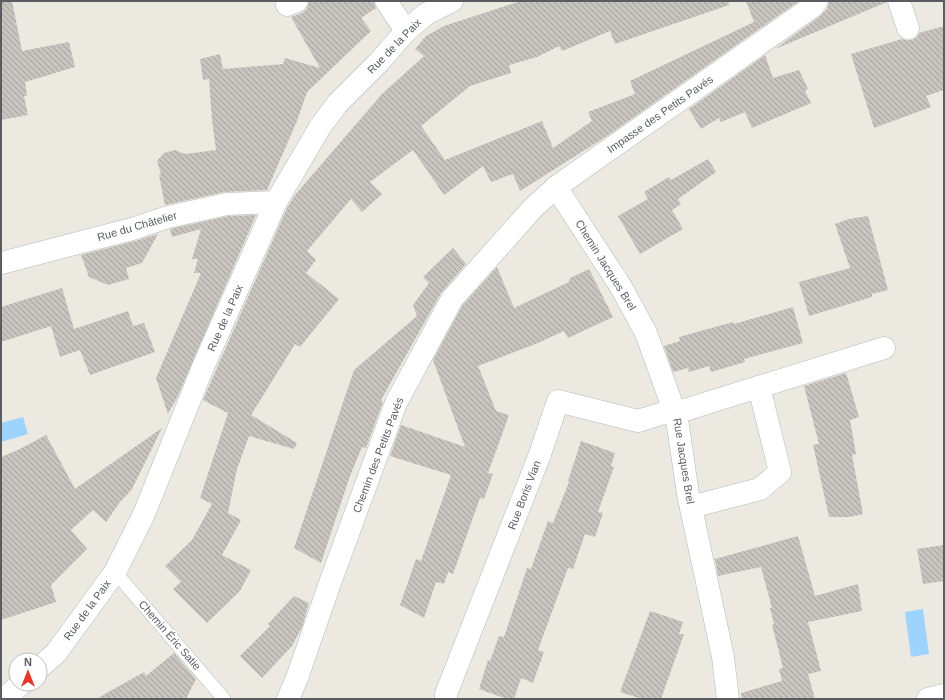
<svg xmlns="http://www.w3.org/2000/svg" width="945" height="700" font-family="Arial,sans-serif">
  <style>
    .water { fill: #9dd4ff }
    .building { fill: url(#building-back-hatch) }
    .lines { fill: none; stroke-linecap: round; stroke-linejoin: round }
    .service-casing { stroke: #b6b8bd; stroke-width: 14 }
    .minor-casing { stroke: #b6b8bd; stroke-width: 23 }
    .tertiary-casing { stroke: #b6b8bd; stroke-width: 23 }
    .service { stroke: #fff; stroke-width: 13 }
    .minor { stroke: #fff; stroke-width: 22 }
    .tertiary { stroke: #fff; stroke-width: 22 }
    .labels { text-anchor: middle; stroke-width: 3; stroke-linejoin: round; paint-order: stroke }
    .street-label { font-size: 11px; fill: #595c61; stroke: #fff }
  </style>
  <defs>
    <pattern id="building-back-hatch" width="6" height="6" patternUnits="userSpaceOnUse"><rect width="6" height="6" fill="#c7c4bd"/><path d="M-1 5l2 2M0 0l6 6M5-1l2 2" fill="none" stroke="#a5a29d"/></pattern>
  </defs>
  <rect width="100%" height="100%" fill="#ece9e0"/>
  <!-- water -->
  <g class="water">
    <path d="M23,417l5,17 -27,8v-19z"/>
    <path d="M923,609l6,45 -18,3 -6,-45z"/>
  </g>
  <!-- building -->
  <g class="building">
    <path d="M1,1h11l10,50 47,-9 6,25 -50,15 2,14h-3l4,19 -27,5z"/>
    <path d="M309,1h65l2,7 -15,10 10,13 -64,61 -10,29 -30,69 -43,2 -59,13 -6,-30 2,-1 -4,-13 7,-8 11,-3 10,4 31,-4 -4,-30 -3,-41 -6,1 -3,-21 20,-5 3,15 60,-5 2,-6 35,10 -29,-51 11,-4 5,-4z"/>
    <path d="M521,1h207l1,4 -114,39 -5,-13 -48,20 -3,-5 -22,11 -28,8 2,8 -41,13 -49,40 24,34 97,-39 11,27 39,-27 -4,-9 47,-18 -5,-13 124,-59 -8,-21h53l-192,135 -87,55 -7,-17 -22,8 -8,-16 -39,29 -31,-45 -43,32 12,12 -20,18 -11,-13 -44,52 9,9 -10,13 33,26 -39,48 -5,-3 -44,71 46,28 -3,6 -45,-13 -12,33 -9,44 13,7 -19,35 29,15 -11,21 -33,32 -34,-34 8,-7 -16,-16 27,-26 20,-36 -12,-6 28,-85 -25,-13 84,-192 8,-13 87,-101 42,-38 -9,-7 11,-13 18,-10z"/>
    <path d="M829,1l58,1 -112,47 44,-32 8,-8z"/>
    <path d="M944,26v64l-18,6 5,11 -57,21 -23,-74 51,-15 4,1h6l5,-3 2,-4z"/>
    <path d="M765,55l8,23 26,-8 9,19 -3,2 6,12 -59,25 -7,-16 -24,10 -2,-4 -18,11 -12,-20z"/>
    <path d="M708,159l8,13 -38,27 3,5 -9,6 11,19 -43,25 -22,-38 30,-17 -4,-7 25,-15 2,3z"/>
    <path d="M256,215l-79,183 -9,16 -12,-36 45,-105h-7l4,-14h-6l9,-30 -29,8 -2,-8 59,-13z"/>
    <path d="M868,216l20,74 -16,4v3l-63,19 -10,-34 51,-14 -15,-44 14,-5z"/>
    <path d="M158,234l-16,29 -16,5 3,11 -21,6 -19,-8 -8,-22 54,-14z"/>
    <path d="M453,248l13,16 -25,29 -60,107 2,2 -17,46 -4,-1 -12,29 -29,87 -27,-15 60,-178 63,-54 -4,-11 16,-22 -6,-6z"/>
    <path d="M497,267l17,41 55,-26 1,-4 19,-9 24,48 -45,21 -4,-7 -26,12 -60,23 18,45 13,4 -21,58 5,1 -9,25 -4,-1 -27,76 -5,-2 -4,12 -8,-2 -12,36 -24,-13 16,-46 5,2 30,-86 -61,-19 11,-31 64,22 -32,-87 29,-54z"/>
    <path d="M62,288l12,41 54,-18 5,15 11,-3 11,29 -65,23 -10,-25 -20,7 -9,-31 -50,16v-35z"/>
    <path d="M793,307l10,36 -59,16 1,3 -34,10 -2,-6 -20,6 -1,-4 -15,4 -9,-26 16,-5 -1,-4 54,-15 1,2z"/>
    <path d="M846,373l13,44 -9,3 6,34 -4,1 11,59 -14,3h-20l-16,-72 6,-1 -15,-58z"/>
    <path d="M162,428l-30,61 -12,13 -14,20 -13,-12 -22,20 16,19 -36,36 5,17 -55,18v-163l17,-7 28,-15 29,54z"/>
    <path d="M581,441l34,12 -4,13 3,1 -16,45 5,1 -8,24 -10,-3 -12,35 -5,-1 -30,82 6,2 -11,31 -12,-5 -7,21h-7l-28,-10 9,-29 2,1 9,-25 5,1 23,-69 4,1 17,-48 5,2 16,-41 -1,-1z"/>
    <path d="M798,536l17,60 43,-12 4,27 -54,11 13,49 -13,3 7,25h-73l-1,-6 41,-12 -3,-12 4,-1 -11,-43 2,-1 -4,-16h2l-11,-41 -43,9 -3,-17z"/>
    <path d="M944,545v36l-21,3 -6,-35z"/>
    <path d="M294,596l15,7 -7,24 -10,19 -30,32 -22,-22 30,-30 -2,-2z"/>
    <path d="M650,611l33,11 -4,12h5l-23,65h-19l-22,-7z"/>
    <path d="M174,653l22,26 -10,20h-90l48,-27 2,4z"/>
  </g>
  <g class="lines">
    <!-- service casing -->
    <g class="service-casing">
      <path id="service" d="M115,572l109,127"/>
    </g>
    <!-- minor casing -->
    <g class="minor-casing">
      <g id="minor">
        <path d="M386,1l20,30"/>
        <path d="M899,1l9,27"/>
        <path d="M287,5l10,-4"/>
        <path d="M556,187l65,100 25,46 29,80"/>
        <path d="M1,263l131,-34 36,-12 59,-13 49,-2"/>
        <path d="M691,507l69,-18 20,-17 -21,-85"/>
        <path d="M288,699l9,-21 33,-95 66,-180 56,-104 81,-91 23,-21 256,-180 5,-6"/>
        <path d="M446,699v-5l94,-240 18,-53 80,20 35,-11"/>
        <path d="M728,699l-5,-42 -35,-163 -10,-68 -3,-13 209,-65"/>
        <path d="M928,699l16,-4"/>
      </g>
    </g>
    <!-- tertiary casing -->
    <g class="tertiary-casing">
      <g id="tertiary">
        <path d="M40,667l16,-14 59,-81 29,-58 59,-147 73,-165 44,-75 17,-23 42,-42 27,-31 20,-17 26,-13"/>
        <path d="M4,699l17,-15"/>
      </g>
    </g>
    <!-- service -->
    <use href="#service" class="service"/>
    <!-- minor -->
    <use href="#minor" class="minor"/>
    <!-- tertiary -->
    <use href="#tertiary" class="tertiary"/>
  </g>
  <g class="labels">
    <!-- street labels -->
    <g class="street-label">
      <text transform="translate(394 46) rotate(-46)" y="4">Rue de la Paix</text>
      <text transform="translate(660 114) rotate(-35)" y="4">Impasse des Petits Pavés</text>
      <text transform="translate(137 226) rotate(-16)" y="4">Rue du Châtelier</text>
      <text transform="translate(606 265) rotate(58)" y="4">Chemin Jacques Brel</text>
      <text transform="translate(225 318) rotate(-66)" y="4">Rue de la Paix</text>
      <text transform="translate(378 455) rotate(-69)" y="4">Chemin des Petits Pavés</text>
      <text transform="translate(684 461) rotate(81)" y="4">Rue Jacques Brel</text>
      <text transform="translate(524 495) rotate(-69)" y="4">Rue Boris Vian</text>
      <text transform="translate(87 610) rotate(-54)" y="4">Rue de la Paix</text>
      <text transform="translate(170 635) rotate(49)" y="4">Chemin Éric Satie</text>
    </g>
  </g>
  <!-- border -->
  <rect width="945" height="700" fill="none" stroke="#595c61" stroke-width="4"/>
  <!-- north arrow -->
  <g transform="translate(28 672)"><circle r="19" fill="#ffffff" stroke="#bdbec0"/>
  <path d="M0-3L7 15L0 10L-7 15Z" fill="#ec3526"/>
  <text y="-6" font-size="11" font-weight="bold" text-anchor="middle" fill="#595c61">N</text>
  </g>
</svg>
